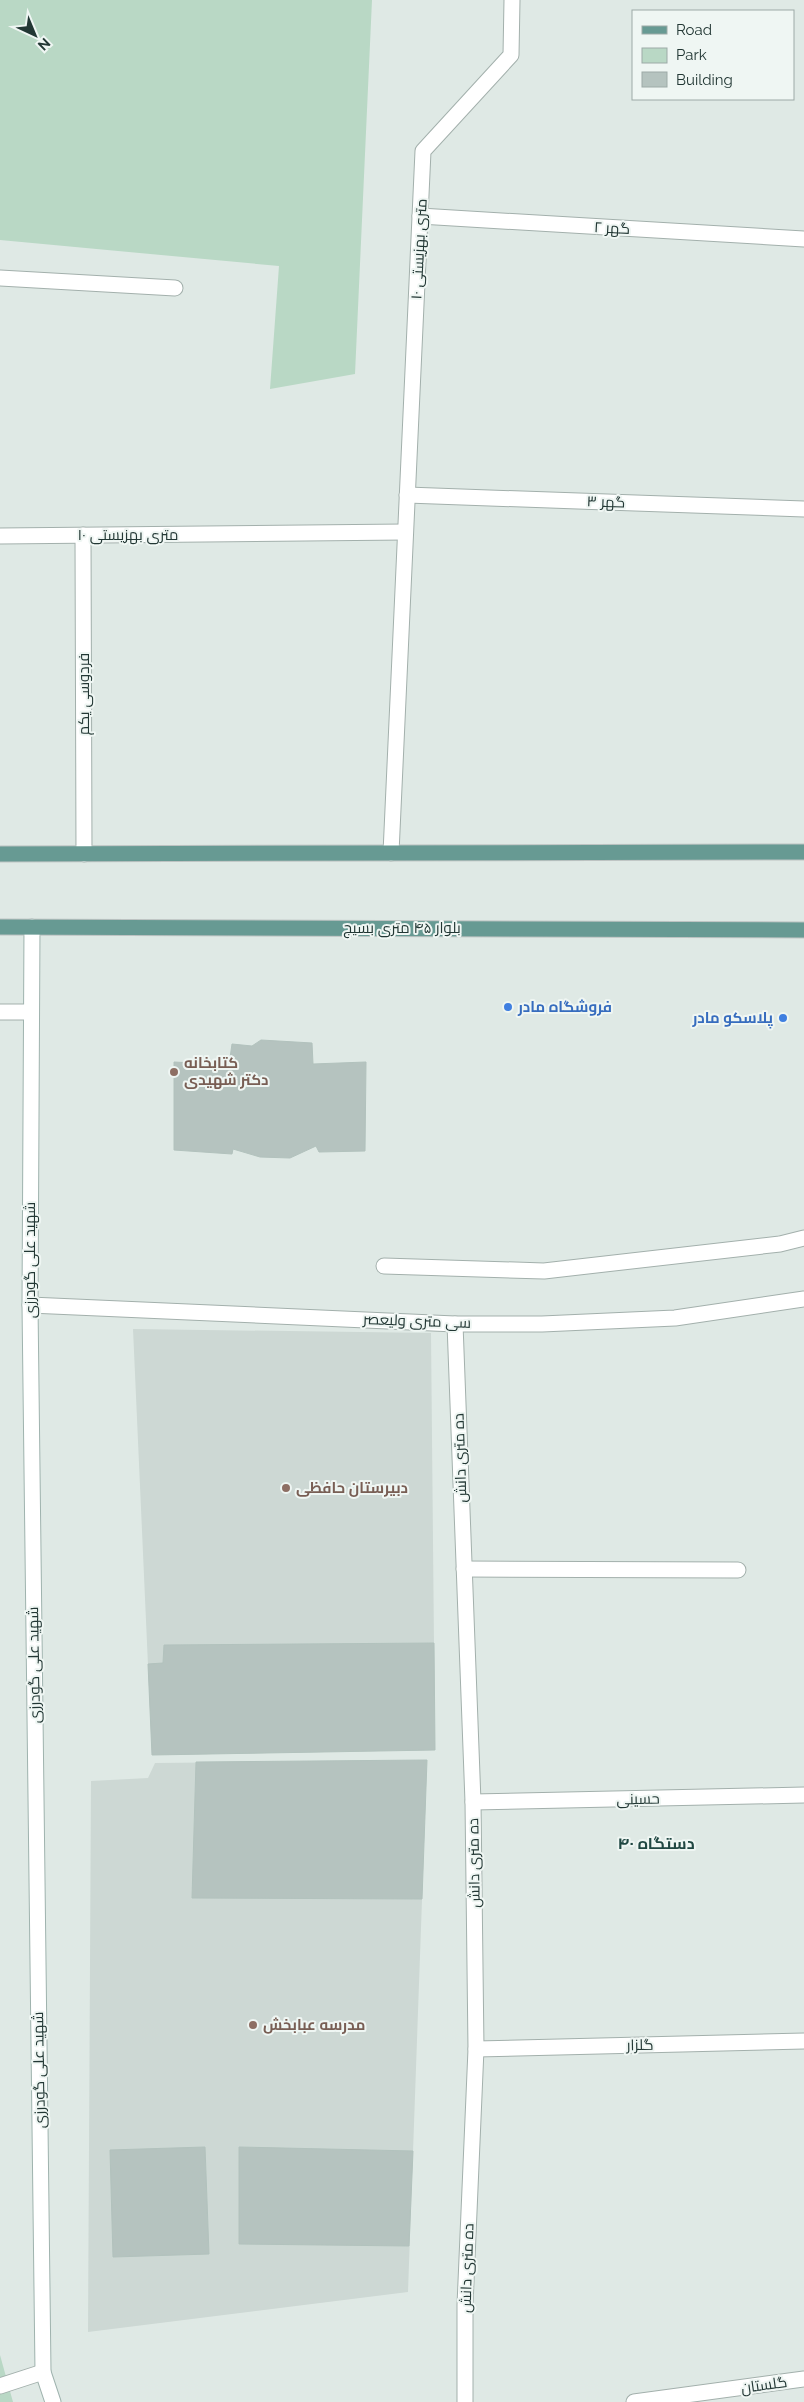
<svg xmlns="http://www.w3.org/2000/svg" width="804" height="2402" font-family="Raleway,Cairo,sans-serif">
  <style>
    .built { fill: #cdd8d4 }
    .green { fill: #b9d8c5 }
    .building { fill: #b5c3bf; stroke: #b2c2bd }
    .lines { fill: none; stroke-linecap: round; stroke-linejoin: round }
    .lane-casing { stroke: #a3b0ac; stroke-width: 17 }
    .street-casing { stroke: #a3b0ac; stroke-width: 17 }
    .secondary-casing { stroke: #9fb3ae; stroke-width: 17 }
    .primary-casing { stroke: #bdc3c2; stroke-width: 17 }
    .lane { stroke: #fff; stroke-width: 15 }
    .street { stroke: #fff; stroke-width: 15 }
    .secondary { stroke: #fff; stroke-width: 15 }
    .primary { stroke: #679a93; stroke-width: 15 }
    .shop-dot { fill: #3f7fe0; stroke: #eff6f3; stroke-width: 2 }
    .education-dot { fill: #8d6e63; stroke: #eff6f3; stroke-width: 2 }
    .labels { text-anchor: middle; stroke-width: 4; stroke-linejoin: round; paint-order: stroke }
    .street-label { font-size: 15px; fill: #223734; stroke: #eff6f3 }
    .shop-label { font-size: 15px; font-weight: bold; fill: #366cbe; stroke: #eff6f3; text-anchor: start }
    .education-label { font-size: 15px; font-weight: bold; fill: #785e54; stroke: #eff6f3; text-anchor: start }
    .neighbourhood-label { font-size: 16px; font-weight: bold; fill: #204742; stroke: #eff6f3 }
  </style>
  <rect width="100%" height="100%" fill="#dfe9e5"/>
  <!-- built -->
  <g class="built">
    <path d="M133,1329l298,4 4,417 -283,5z"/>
    <path d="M427,1760l-19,532 -320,40 3,-551 57,-3 7,-15z"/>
  </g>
  <!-- green -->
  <g class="green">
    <path d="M0,0h372l-17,374 -85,15 9,-123 -279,-26z"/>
    <path d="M0,2355l13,47h-13z"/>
  </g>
  <!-- building -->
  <g class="building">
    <path d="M261,1040l51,3 1,21 53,-2 -1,89 -46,1 -3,-6 -26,12 -30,-1 -27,-8 -1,5 -58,-4v-88l55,3 3,-21 20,2z"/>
    <path d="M434,1643l1,107 -283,5 -4,-91 15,-1 1,-18z"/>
    <path d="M427,1760l-5,139 -230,-1 4,-136z"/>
    <path d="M205,2147l4,107 -96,3 -3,-107z"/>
    <path d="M239,2147l174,4 -4,95 -170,-2z"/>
  </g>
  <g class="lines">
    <!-- lane casing -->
    <g class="lane-casing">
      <g id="lane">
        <path d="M0,1012h30"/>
        <path d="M0,2386l43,-14"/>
      </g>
    </g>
    <!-- street casing -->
    <g class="street-casing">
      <g id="street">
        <path d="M420,216l384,23"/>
        <path d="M0,278l175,10"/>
        <path d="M407,495l397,14"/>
        <path d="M83,535l1,319"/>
        <path d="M0,536l405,-4"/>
        <path d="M391,853l32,-702 88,-96 1,-55"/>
        <path d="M384,1266l160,5 236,-27 24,-6"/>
        <path d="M30,1305l425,19h87l133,-6 129,-19"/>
        <path d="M455,1324l18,478 3,247 -11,256v97"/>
        <path d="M464,1569l274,1"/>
        <path d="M473,1802l331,-7"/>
        <path d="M476,2049l328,-8"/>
        <path d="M634,2402l170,-23"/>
      </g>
    </g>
    <!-- secondary casing -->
    <g class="secondary-casing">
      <path id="secondary" d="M32,927l-2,378 13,1067 10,30"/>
    </g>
    <!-- primary casing -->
    <g class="primary-casing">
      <g id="primary">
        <path d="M0,854l804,-2"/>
        <path d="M0,927l804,3"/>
      </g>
    </g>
    <!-- lane -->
    <use href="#lane" class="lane"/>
    <!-- street -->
    <use href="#street" class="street"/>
    <!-- secondary -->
    <use href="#secondary" class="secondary"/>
    <!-- primary -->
    <use href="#primary" class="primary"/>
  </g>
  <!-- markers -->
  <g class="shop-dot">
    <circle cx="508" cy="1007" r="5"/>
    <circle cx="783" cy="1018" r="5"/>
  </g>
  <g class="education-dot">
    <circle cx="174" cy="1072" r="5"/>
    <circle cx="286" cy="1488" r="5"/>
    <circle cx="253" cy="2025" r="5"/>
  </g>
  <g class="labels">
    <!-- street labels -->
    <g class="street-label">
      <text transform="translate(612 228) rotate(3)" y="5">گهر ۲</text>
      <text transform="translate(419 249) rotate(-87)" y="5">۱۰ متری بهزیستی</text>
      <text transform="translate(606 502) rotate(2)" y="5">گهر ۳</text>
      <text x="128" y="540">۱۰ متری بهزیستی</text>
      <text transform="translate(84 694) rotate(-90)" y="5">فردوسی یکم</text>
      <text x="402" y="933">بلوار ۴۵ متری بسیج</text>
      <text transform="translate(30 1260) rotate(-90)" y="5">شهید علی گودرزی</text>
      <text transform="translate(417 1321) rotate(2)" y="5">سی متری ولیعصر</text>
      <text transform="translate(460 1458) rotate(-92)" y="5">ده متری دانش</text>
      <text transform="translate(34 1665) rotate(-91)" y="5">شهید علی گودرزی</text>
      <text transform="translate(638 1799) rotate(-1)" y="5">حسینی</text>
      <text transform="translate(474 1863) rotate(-91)" y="5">ده متری دانش</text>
      <text transform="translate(640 2045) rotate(-1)" y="5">گلزار</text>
      <text transform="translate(39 2070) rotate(-91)" y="5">شهید علی گودرزی</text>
      <text transform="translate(467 2268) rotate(-88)" y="5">ده متری دانش</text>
      <text transform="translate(764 2385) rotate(-8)" y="5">گلستان</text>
    </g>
    <!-- shop labels -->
    <g class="shop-label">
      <text x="518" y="1012">فروشگاه مادر</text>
      <text x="773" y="1023" text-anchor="end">پلاسکو مادر</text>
    </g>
    <!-- education labels -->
    <g class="education-label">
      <text x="184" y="1068">کتابخانه<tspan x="184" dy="17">دکتر شهیدی</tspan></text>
      <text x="296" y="1493">دبیرستان حافظی</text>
      <text x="263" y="2030">مدرسه عبابخش</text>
    </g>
    <!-- neighbourhood labels -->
    <g class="neighbourhood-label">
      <text x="656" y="1849">۴۰ دستگاه</text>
    </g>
  </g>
  <!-- legend -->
  <rect x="632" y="10" width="162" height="90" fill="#eff6f3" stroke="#9daaa7"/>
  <rect x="642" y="26" width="25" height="8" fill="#679a93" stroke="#9daaa7"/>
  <text x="676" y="35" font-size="15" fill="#223734">Road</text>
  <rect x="642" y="48" width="25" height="15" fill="#b9d8c5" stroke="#9daaa7"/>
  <text x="676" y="60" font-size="15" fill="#223734">Park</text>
  <rect x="642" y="72" width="25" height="15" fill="#b5c3bf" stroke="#9daaa7"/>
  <text x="676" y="85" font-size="15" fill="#223734">Building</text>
  <!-- north arrow -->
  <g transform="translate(35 35) rotate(136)" stroke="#eff6f3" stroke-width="4" paint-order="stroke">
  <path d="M0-4L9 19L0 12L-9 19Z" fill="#223734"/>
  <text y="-8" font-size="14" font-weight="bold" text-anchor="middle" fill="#223734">N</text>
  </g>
</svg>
